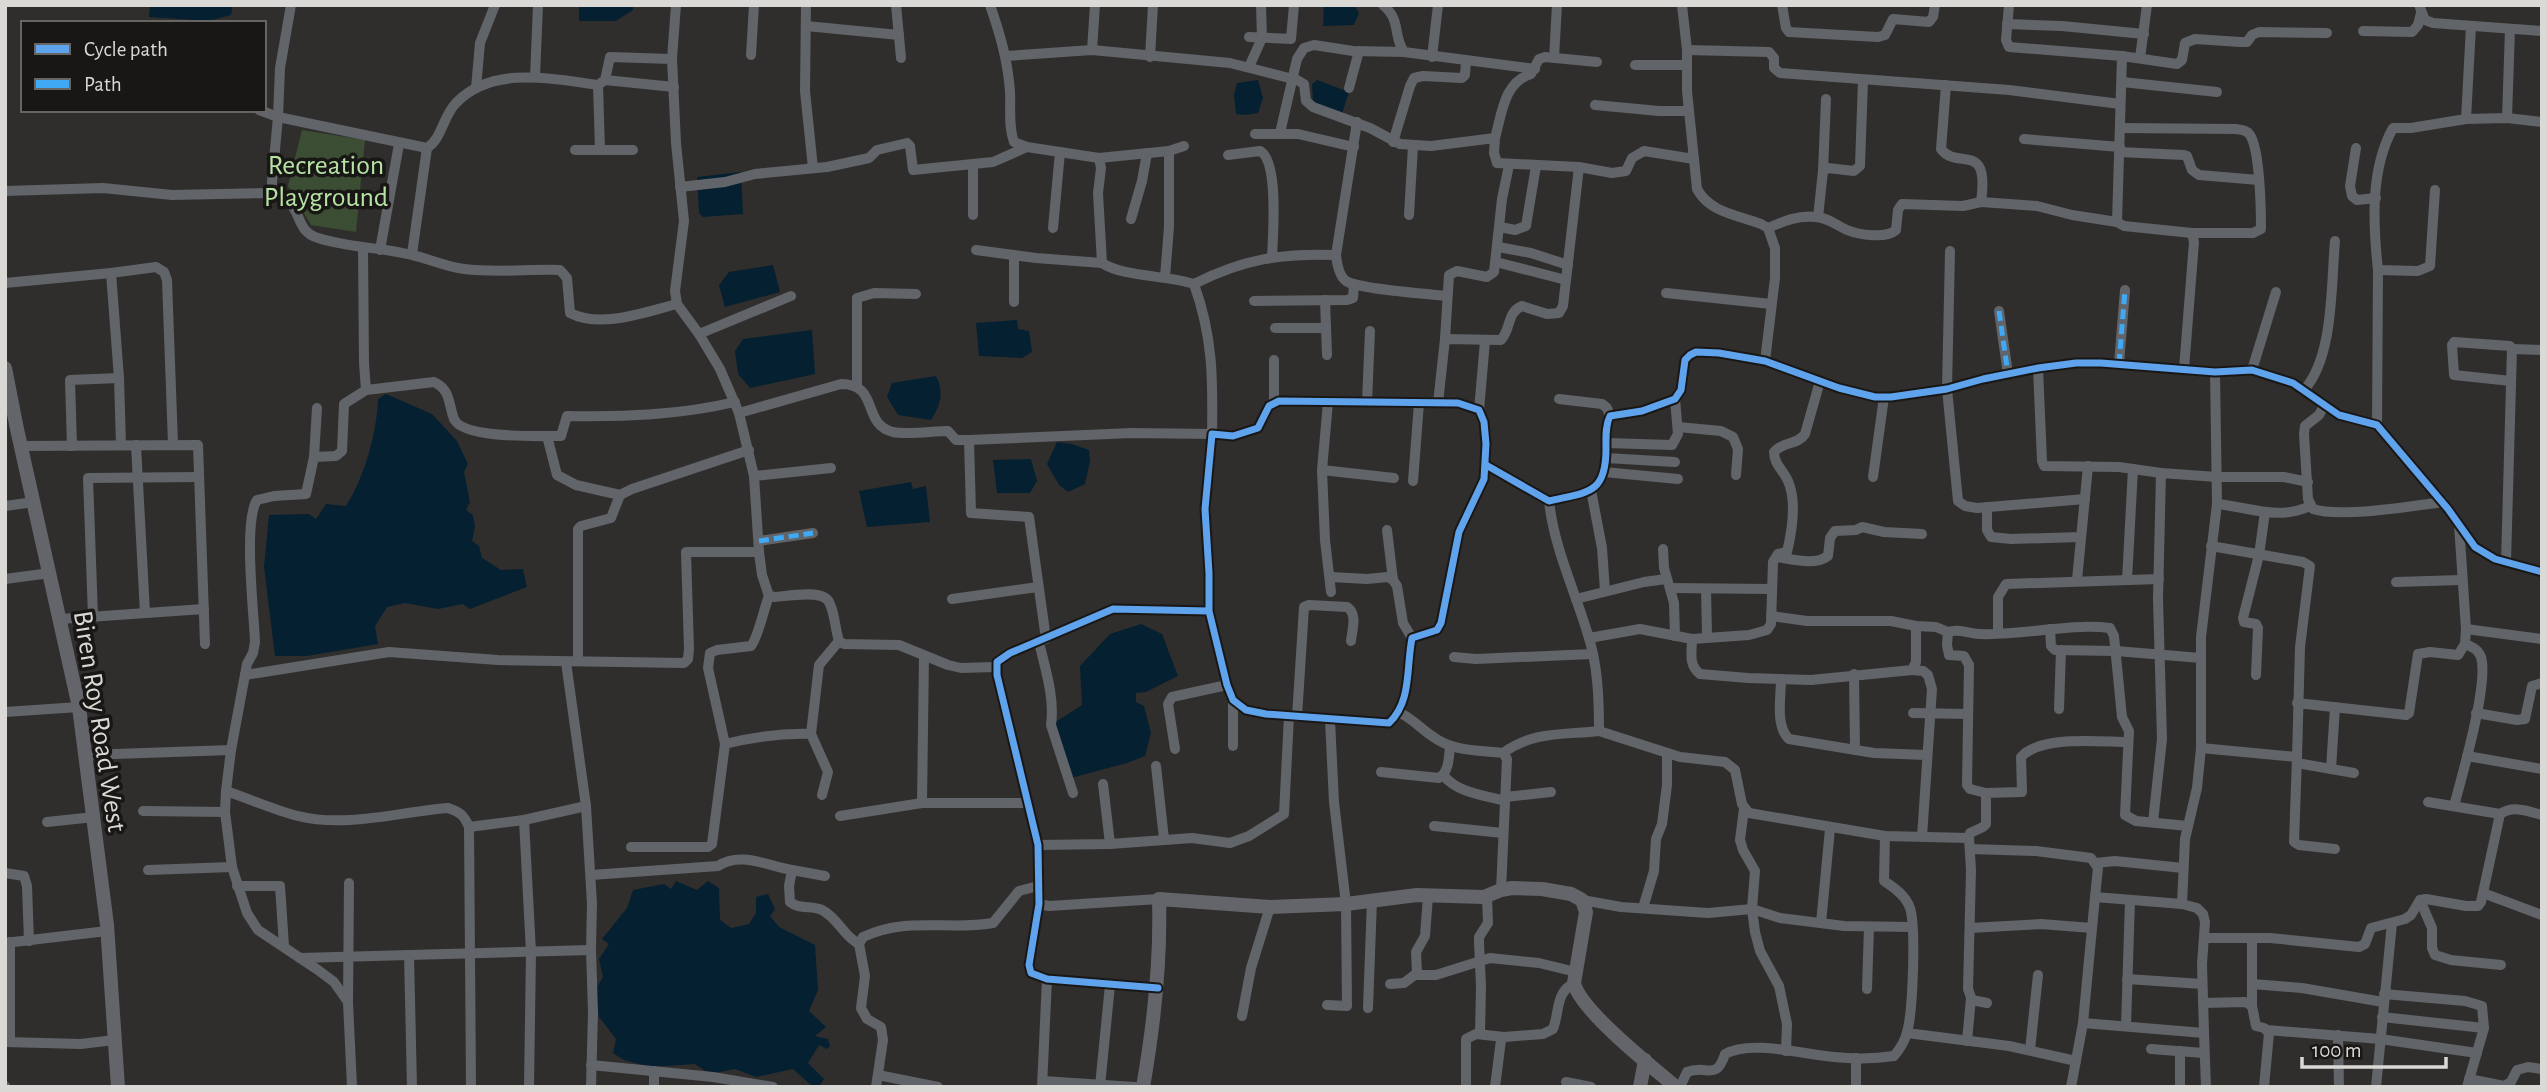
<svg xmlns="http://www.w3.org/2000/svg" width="2547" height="1092" font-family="'Alegreya Sans',sans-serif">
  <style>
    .green { fill: #3b4d33 }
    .water { fill: #042031 }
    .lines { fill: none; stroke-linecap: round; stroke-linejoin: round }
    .street { stroke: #616468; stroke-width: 10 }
    .secondary { stroke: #63656a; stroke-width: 14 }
    .quiet { stroke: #3fa9f5; stroke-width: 5; stroke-dasharray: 10 5; stroke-linecap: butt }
    .cycleway-casing { stroke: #191715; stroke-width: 11 }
    .cycleway { stroke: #60a3ed; stroke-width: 7 }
    .labels { text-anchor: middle; stroke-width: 7; stroke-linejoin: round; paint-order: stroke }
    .park-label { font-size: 28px; fill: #b6e2a4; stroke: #191715 }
    .street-label { font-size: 28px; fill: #dbd9d6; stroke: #191715 }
  </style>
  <rect width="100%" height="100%" fill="#302e2c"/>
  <!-- green -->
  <path class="green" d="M302,130l63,10 -9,92 -45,-7 -23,-39z"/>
  <!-- water -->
  <g class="water">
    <path d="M150,5h83l-2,10 -22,6 -60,-4z"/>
    <path d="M579,5h54v5l-17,11h-37z"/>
    <path d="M1324,5h30l5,8 -5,12 -31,1z"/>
    <path d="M1258,80l5,18 -5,15 -12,2 -10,-1 -2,-19 3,-12z"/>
    <path d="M1317,80l32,12 -7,22 -29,-12 -1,-18z"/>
    <path d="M741,172l2,42 -40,3 -4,-4 -2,-36z"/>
    <path d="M773,265l7,27 -55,15 -6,-22 10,-13z"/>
    <path d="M1017,320l1,9 11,2 3,21 -10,6 -43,-2 -3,-33z"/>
    <path d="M812,330l3,44 -65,14 -12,-14 -3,-23 8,-12z"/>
    <path d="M936,376c8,17 5,28 -5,44l-33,-5 -11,-18 5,-14z"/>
    <path d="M386,394l46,20 25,27 11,23 -4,8 6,30 -4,8 7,5 2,12 -3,14 7,5 3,12 19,12 22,-1 4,18 -57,22 -7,-5 -25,5 -33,-6 -18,4 -12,19 3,18 -71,12h-32l-11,-89 5,-52 40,-1 7,5 10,-15 20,2c18,-28 31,-73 32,-107z"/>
    <path d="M1057,442l15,2 17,6 1,11 -5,23 -17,8 -9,-7 -12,-21z"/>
    <path d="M1031,459l6,22 -7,12h-33l-4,-33z"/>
    <path d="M911,482l2,7 13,-3 4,36 -63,5 -8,-36z"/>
    <path d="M1141,624l21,10 16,42 -32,16 -10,1v9l8,4 7,27 -6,23 -18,7 -56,15 -17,-55 28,-18 -2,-39 30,-32z"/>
    <path d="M676,881l21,9 11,-9 11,7 1,32 11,8 18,-4 7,-11v-16l12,-3 7,15 -5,7 9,11 36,18 3,45 -9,21 17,16 -11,9 13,3 2,7 -3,3 -8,-4 -11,18 16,16 -5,8h-6l-20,-18 -37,8 -21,-8 -25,5 -15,-10 -44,3 -27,-7 -11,-7 3,-14 -17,-22 -5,-25 9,-15 -4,-18 10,-15 -7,-5 25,-31 6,-18 31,-6 7,5z"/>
  </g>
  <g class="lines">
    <!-- street -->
    <g class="street">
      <path d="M676,5l-4,54 4,84 8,78 -9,70 2,13 22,30 21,35 19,44 15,63 5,76 3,23 7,21 6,1c13,-1 48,-8 54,5 6,11 6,27 10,39l5,3 55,1 49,20 13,3 34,-1"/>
      <path d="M806,5l-1,86 8,77"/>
      <path d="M896,5l5,53"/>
      <path d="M990,5c10,29 18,56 20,87 1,16 -2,34 4,50l13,5 72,11 2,10 -3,25 4,70c21,14 65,12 92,21"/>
      <path d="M1383,5c19,16 9,29 21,47l131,17"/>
      <path d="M1682,5l5,45v41l10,98c13,24 41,26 64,35l7,4 7,20v30l-10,83"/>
      <path d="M1782,5l4,23 3,4 89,5 7,-2 8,-16 36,3 4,-5 2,-12"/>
      <path d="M2009,5l-3,35 3,7 113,9 -5,166 7,4 68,7 2,9 -10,127"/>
      <path d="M2419,5l6,15 8,3 109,8"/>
      <path d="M2007,24l55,2 82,8"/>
      <path d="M806,26l93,9"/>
      <path d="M2471,26l-5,93 41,-1 35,4"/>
      <path d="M2363,31l49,1 6,-7 3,-12"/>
      <path d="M1249,37l42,2 3,-34"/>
      <path d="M1092,50l3,-45"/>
      <path d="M1687,50l82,2 5,6v10l6,5 229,17 111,14"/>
      <path d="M751,55l3,-50"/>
      <path d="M1006,56l86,-6 138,13 67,17 7,4 2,17 7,6 57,21 30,16 31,2 64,-8 -1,15 3,10 82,4 -16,139 -4,7 -12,1 -25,-8c-15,6 -11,23 -21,34l-56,-1 -7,64"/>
      <path d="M2122,56l55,8 5,-4 3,-17 10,-4 45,3h7l5,-7 7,-3 68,1"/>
      <path d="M1150,57l3,-52"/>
      <path d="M1432,57l6,-52"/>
      <path d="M1554,58l3,-53"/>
      <path d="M2140,58l7,-53"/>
      <path d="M1635,65h51"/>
      <path d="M1249,67l13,-29 -1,-33"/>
      <path d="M535,77l3,-72"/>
      <path d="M605,80l69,7"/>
      <path d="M2122,82l95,10"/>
      <path d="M598,85l2,65"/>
      <path d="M476,88l4,-45 15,-38"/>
      <path d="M1349,88l10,-37"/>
      <path d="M1595,105l64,6h30"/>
      <path d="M259,110l19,7 149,31c15,-9 16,-32 29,-45 36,-38 97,-24 142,-18l7,-5 5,-23 62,2"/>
      <path d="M2507,118l3,-89"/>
      <path d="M1357,122l-21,133c1,9 3,21 10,26 12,8 82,13 101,15"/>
      <path d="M2120,128l116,1c6,1 11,1 14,6 10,15 11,75 11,94l-8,4h-61"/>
      <path d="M1280,133l17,-74 7,-11 10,-3 39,6 51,1"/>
      <path d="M1255,134h43l56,13"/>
      <path d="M1495,138c7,-25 9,-56 36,-64l8,-15 6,-2 52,5"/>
      <path d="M2024,139l96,8"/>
      <path d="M1393,142l17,-56 4,-8 9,-2 39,2 3,-3 1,-14"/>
      <path d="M2356,148l-6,38 2,10 5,4 19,-2"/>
      <path d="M575,150h58"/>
      <path d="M2119,152l65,3 3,1 5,14 7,5 60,5"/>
      <path d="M1228,155l32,-4c19,10 13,84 12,106"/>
      <path d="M1099,158l70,-7 15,-5"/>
      <path d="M1579,167l33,6 14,-2 6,-13 12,-7 50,8"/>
      <path d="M1823,171l3,-72"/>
      <path d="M680,187l45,-5 30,-8 72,-7 42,-9 8,-8 30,-7 3,3 3,24 80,-8 34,-15"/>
      <path d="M5,191l98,-3 69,7 99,-2c35,8 20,37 47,45 30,10 63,9 94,17 18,4 34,12 52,14 31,4 65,0 96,1l7,8 3,35c31,16 75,-1 107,-9"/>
      <path d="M271,193l7,-76 2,-49 11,-63"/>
      <path d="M1981,202l56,4 35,9 45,7"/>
      <path d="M973,215v-51"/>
      <path d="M1409,215l4,-69"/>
      <path d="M1818,217l5,-46 5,-3 26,3 6,-5 3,-86"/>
      <path d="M1131,219l11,-38 5,-28"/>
      <path d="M1500,227l15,3 11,-4 10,-60"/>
      <path d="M1053,228l7,-76"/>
      <path d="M1768,228c16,-7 30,-13 48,-11 13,1 20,8 31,13 12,5 39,9 49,0l2,-20 4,-6 61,2 18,-4c9,-63 -24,-31 -40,-53l5,-64"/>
      <path d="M1498,247l33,6 37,12"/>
      <path d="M363,248l1,115 2,27"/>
      <path d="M380,250l19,-106"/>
      <path d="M976,250l60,8 66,5"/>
      <path d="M1950,251l-3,138 11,112 7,5 12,2 108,-9"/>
      <path d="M412,254l15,-106"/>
      <path d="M1014,255v47"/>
      <path d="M1496,262l70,18"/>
      <path d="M2378,270l40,1 12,-5 5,-76"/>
      <path d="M111,273l45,-6 8,5 3,8 6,164"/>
      <path d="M1165,277l4,-50v-76"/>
      <path d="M5,283l106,-10 8,105 2,67"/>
      <path d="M1666,293l105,11"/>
      <path d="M1325,300l2,55"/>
      <path d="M1254,301l93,-1 6,-2 1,-14"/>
      <path d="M1999,311l9,63"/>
      <path d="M1275,328h51"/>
      <path d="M699,334l92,-38"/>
      <path d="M1445,339l4,-64 8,-4 30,6 7,-5 8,-73 7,-34"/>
      <path d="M2512,349l30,1"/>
      <path d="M2119,364l6,-74"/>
      <path d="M2038,368l4,93 2,5 75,1 42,6"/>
      <path d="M2252,370l24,-78"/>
      <path d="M857,387v-89l17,-5 42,1"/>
      <path d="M2304,390c30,-33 27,-106 31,-149"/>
      <path d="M1559,399l43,5 5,4 3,8"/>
      <path d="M1274,402v-42"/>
      <path d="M1328,402l-6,68 3,70 6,52"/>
      <path d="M1367,402l3,-71"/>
      <path d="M2324,406l-5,9 -14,11 -1,8 4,65 5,10c27,9 100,-3 130,-7"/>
      <path d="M1479,410l6,-69"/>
      <path d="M739,413l102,-29c39,0 20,40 52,48 14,3 40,-1 55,-1l8,9h13l163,-7 80,1c1,-55 1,-97 -18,-150 49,-25 88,-31 142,-29"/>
      <path d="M2377,425l1,-155c-5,-46 -8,-101 15,-142h18l55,-9"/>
      <path d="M1678,427l43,4 12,6 5,12 -2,26"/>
      <path d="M547,436l10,39 19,10 44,10"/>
      <path d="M969,440l2,73 58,4 17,122"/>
      <path d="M1606,443l66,2 6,-11 -3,-35"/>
      <path d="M136,445l9,168"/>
      <path d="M21,446l177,-1 7,199"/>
      <path d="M69,446h3l-2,-66 49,-2"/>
      <path d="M314,457l3,-49"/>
      <path d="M1606,458l69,4"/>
      <path d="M1486,465l63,36c38,-9 57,-6 57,-52 0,-11 -1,-23 4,-33l32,-5 33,-12 6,-9 4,-30 5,-5 6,-3 23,1 46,8 74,27 36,9h16l56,-8 36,-10 55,-11 38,-5h25l114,9 37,-2 41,13 46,32 38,10 71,84 27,38 20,12 47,13"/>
      <path d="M1322,470l72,8"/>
      <path d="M1604,472l74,7"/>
      <path d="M754,476l77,-8"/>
      <path d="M1873,477l11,-80"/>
      <path d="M1413,481l6,-78"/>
      <path d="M1591,490l11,58 3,43"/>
      <path d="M1549,501c5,47 26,90 39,134 10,30 11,65 11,96l81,26 45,5 10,8 7,34 7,9 136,23 84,2 1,-5 13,-6 3,-3v-31l36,-1 -1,-35c20,-22 79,-15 107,-15"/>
      <path d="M2217,504c32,3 61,17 93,2"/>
      <path d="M5,506l29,-4"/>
      <path d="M1987,507v23l4,7 20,2 70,-2"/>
      <path d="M1387,530l6,50"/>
      <path d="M759,541l54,-8"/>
      <path d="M2211,546l92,16 7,4 -10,81 -3,110"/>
      <path d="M1663,549l1,19 10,35 1,33"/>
      <path d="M1777,557c15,2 38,9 51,-1l2,-18 5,-7 21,-1 6,-3 22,5 38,2"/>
      <path d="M2506,562l6,-213 -2,-3 -56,-4 -2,3 2,30 57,6"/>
      <path d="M1331,577l36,2 21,-2 5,3 4,6 6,37 9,15"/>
      <path d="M5,579l45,-6"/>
      <path d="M2077,580l11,-114"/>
      <path d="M2127,580l6,-111"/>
      <path d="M2396,582l65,-2"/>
      <path d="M1670,588l102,1"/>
      <path d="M1706,589l1,47"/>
      <path d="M952,599l86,-12"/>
      <path d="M1576,599l68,-17 22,-3"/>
      <path d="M93,616l-5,-138 111,-1"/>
      <path d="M1771,616l36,5h84l25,5 20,1 12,5"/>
      <path d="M60,619l144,-10"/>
      <path d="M2050,629l1,17 4,4 61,1 85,7"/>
      <path d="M2466,629l76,10"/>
      <path d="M1998,633v-36l8,-13 153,-5"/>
      <path d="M1589,638l51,-9 52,10c0,13 -4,26 8,35l48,4 63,2 101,-10 4,-8v-36"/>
      <path d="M1692,639l57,-4 18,-5 4,-6 2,-62 5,-8 9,-2c5,-21 10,-51 1,-71 -5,-11 -14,-17 -14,-29 8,-10 24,-7 31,-18l15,-53"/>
      <path d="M1039,642c6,26 16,56 12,83l22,68"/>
      <path d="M1454,657l22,2 116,-5"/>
      <path d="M578,661v-132l3,-3 30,-8 9,-23 12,-6 117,-39"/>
      <path d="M1912,670l11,1 5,4 4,14 -10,148"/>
      <path d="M1854,674l1,76"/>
      <path d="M245,675l144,-23 109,8 186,3 4,-4 1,-10 -3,-97h73"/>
      <path d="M2256,675l2,-47 -2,-4 -12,-2 -1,-4 16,-63 6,-43"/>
      <path d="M1781,679c0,18 -6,47 8,60l85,14 53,2"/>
      <path d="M1233,700v46"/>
      <path d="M2297,703l109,12 3,-2 9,-59 12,-2 28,3 7,-11 1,-15 -7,-105"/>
      <path d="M2059,709l2,-59"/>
      <path d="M5,712l74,-5"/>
      <path d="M1400,713c13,6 20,15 32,23 21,16 46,14 71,17l4,6 -6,131"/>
      <path d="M1913,713l55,1"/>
      <path d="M2476,713l41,7 8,-1 7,-33 10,-3"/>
      <path d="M1297,717l7,-110 5,-2 38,2c11,7 5,23 4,34"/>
      <path d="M811,734l8,-69 20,-24"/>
      <path d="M725,744c28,-7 57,-11 86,-10l17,38 -6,23"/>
      <path d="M2201,748l96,9 -3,85 5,3 36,4"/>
      <path d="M1175,749l-7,-45 4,-7 55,-12"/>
      <path d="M1503,753c30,-22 60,-18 96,-22"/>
      <path d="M86,755l145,-5"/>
      <path d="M2467,756l75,13"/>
      <path d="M2297,763l57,10"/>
      <path d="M1156,766l8,73"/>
      <path d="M2331,769l4,-62"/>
      <path d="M1381,772l58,6c10,-6 10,-21 11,-32"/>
      <path d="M1444,776c14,17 40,19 61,25"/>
      <path d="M1103,784l7,60"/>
      <path d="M226,791c24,8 48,19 72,25 48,12 101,-4 150,-8 12,4 16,7 21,19l55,-7 62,-14 -20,-144"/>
      <path d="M1986,793l-16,-4 -3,-4 2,-120 -5,-9 -15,-1 -2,-10 1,-13c11,-4 20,2 32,2 43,2 87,-11 130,-6l4,8 8,81 7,14 -4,84 11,6 52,5"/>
      <path d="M1505,797l46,-5"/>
      <path d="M2428,802l72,12"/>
      <path d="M922,803l2,-147"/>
      <path d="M586,806l6,98 -1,46 2,62 -2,75"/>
      <path d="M2454,806c8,-30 35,-123 27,-149 -3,-8 -9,-10 -16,-13"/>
      <path d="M1744,809l-4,31 3,10 12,21 -3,38 3,23 5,19 19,35 8,38 -1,27"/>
      <path d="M143,811l82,1"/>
      <path d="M840,816l82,-13h106"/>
      <path d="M524,820l7,132 -2,135"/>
      <path d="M47,822l47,-5"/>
      <path d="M2153,822l9,-83 -4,-140 3,-126 56,4h67l24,5"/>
      <path d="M1434,826l69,7"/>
      <path d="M469,827l2,260"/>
      <path d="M1969,838l2,32 -3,119 4,11 15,3"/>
      <path d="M1038,845l72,-1 82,-6 38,5 19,-7 35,-22 5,-98"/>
      <path d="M631,847h77l4,-3 13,-100 -17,-76 2,-15 7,-3 34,-4c7,-8 13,-38 18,-50"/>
      <path d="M1970,849l66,2 55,7 7,10 -3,29"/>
      <path d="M2096,863l19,-2 68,7"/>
      <path d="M148,870l84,-3"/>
      <path d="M792,870l33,6"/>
      <path d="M5,873l19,3 3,10 2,55"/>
      <path d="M591,875l127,-9c23,-15 49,0 74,4l-3,16 1,16c9,8 22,3 32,8 17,9 21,26 37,34"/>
      <path d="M237,886h43l4,60"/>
      <path d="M2483,893l59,22"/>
      <path d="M1582,900l39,7 87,6 44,-4 28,9 64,8 68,1"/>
      <path d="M2420,900l12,28v20l3,7 16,5 50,5"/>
      <path d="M1039,904l10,2 110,-7"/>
      <path d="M2182,904l15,4 6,6 2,8 -3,42 2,69"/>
      <path d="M1643,908l11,-37 2,-32 6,-15 5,-39v-32"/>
      <path d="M1821,923l9,-94"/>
      <path d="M1970,928l71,-4 51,4"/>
      <path d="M2204,938h66l89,9 6,-3 6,-16 34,-9 6,-4 9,-15 6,-1 40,7h12l3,-4 19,-88c13,-9 28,-3 42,1"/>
      <path d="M5,943l102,-12"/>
      <path d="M409,955l3,132"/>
      <path d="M300,958l291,-8"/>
      <path d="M1415,975h21l54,-17 49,5 37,9"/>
      <path d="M2127,979l75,5"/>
      <path d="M1390,984l14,-1 13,-10 -1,-21 9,-16 3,-40"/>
      <path d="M2252,984l50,4 81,14"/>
      <path d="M1158,988l-111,-9 -16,-6 -2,-8 10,-61 -1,-59 -41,-170v-13l13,-9 103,-44 96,2 18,74 6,15 13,10 20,4 123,9c23,-22 17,-55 23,-85l25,-8 4,-7 18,-91 25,-53 2,-35 -2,-22 -5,-12 -21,-7 -179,-2 -10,5 -11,22 -25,8 -21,-2 -7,75 4,64v38"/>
      <path d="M1867,989l2,-62"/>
      <path d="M2384,994l81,7 17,5 2,22 -17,59"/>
      <path d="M348,1002l1,-119"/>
      <path d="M2203,1003l42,-1 7,4 4,20 8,2 5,5 -5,54"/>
      <path d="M1327,1005l20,1 -1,-102 -12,-102 -4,-82"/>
      <path d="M2252,1006v-68"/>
      <path d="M1368,1008l4,-108"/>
      <path d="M1242,1016l9,-48 19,-61"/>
      <path d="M2382,1017l102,11"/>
      <path d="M2083,1023l121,10 2,54"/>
      <path d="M2126,1026l4,-126"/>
      <path d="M2267,1030l113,9 97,14"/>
      <path d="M1907,1033l102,13 67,15"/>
      <path d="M1480,1034l1,-48 -2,-43v-6l9,-14 -1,-26"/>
      <path d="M2338,1035l1,52"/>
      <path d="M1967,1041l4,-43"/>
      <path d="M5,1042l76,2 33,-4"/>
      <path d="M10,1042v-100"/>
      <path d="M2151,1049l53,4"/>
      <path d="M2030,1050l8,-75"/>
      <path d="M2180,1051v36"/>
      <path d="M1856,1058v29"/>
      <path d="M591,1065l122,12 60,10"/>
      <path d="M654,1071v16"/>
      <path d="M878,1075l60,12"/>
      <path d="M2469,1079l35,7 7,-4 6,-12 11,-3 14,2"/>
      <path d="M1043,1081l92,6"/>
      <path d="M1566,1082l25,5"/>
      <path d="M5,1086v1"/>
      <path d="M1100,1086l10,-101"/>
      <path d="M352,1087l-4,-85 -14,-20 -16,-12 -60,-40 -11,-17 -15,-46 -7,-55 1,-21 5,-41 16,-86 6,-11 2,-11c-1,-29 -12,-120 2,-142l17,-4 32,-2 8,-37 22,-1 6,-5 2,-47 22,-14 68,-8c17,8 14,21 20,37 9,20 86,17 107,17l6,-20c57,1 113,-1 168,-14"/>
      <path d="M876,1087l7,-47 -2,-13 -14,-8 -6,-11 4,-32 -6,-32 4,-7c44,-21 85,-6 130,-14l26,-32 19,-5"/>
      <path d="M1042,1087l5,-108"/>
      <path d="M1466,1087v-48l10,-5 28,3"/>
      <path d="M1495,1087l6,-47 3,-3 39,-3 10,-5c7,-18 2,-36 21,-46"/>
      <path d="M1680,1087l7,-15c20,-8 29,10 38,-18 26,-15 81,1 109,3 20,2 40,2 60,-1 6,-7 11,-15 13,-24 6,-20 9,-105 3,-124 -4,-12 -15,-20 -26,-27l1,-45"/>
      <path d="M2071,1087l12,-64 12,-126 87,7 3,-65 12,-51 4,-40v-111l16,-133 -2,-132"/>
      <path d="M2376,1087l16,-164"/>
    </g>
    <!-- secondary -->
    <g class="secondary">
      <path d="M5,368l12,61 62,278 28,218 11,162"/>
      <path d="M1143,1087c11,-63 18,-124 16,-188l111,8 76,-3 71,-9 67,2 17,-7 11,-2 30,1 29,5 11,6 4,12 -12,71c6,27 78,84 102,104"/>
      <path d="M1640,1087l5,-27"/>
    </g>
    <!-- quiet -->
    <g class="quiet">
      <path d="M1999,311l9,63"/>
      <path d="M2119,364l6,-74"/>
      <path d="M759,541l54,-8"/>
    </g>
    <!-- cycleway casing -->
    <g class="cycleway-casing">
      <g id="cycleway">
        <path d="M1486,465l63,36c38,-9 57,-6 57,-52 0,-11 -1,-23 4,-33l32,-5 33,-12 6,-9 4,-30 5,-5 6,-3 23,1 46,8 74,27 36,9h16l56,-8 36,-10 55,-11 38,-5h25l114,9 37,-2 41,13 46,32 38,10 71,84 27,38 20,12 47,13"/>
        <path d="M1158,988l-111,-9 -16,-6 -2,-8 10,-61 -1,-59 -41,-170v-13l13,-9 103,-44 96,2 18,74 6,15 13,10 20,4 123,9c23,-22 17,-55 23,-85l25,-8 4,-7 18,-91 25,-53 2,-35 -2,-22 -5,-12 -21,-7 -179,-2 -10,5 -11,22 -25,8 -21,-2 -7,75 4,64v38"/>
      </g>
    </g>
    <!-- cycleway -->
    <use href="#cycleway" class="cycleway"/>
  </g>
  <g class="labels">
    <!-- park labels -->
    <g class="park-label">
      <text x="326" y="174">Recreation<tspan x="326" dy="32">Playground</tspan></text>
    </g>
    <!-- street labels -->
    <g class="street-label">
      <text transform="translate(101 721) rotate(81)" y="10">Biren Roy Road West</text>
    </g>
  </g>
  <!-- border -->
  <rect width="2547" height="1092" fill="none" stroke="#dbd9d6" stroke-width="14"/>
  <!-- legend -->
  <rect x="21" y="21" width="245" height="91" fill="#191715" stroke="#676562" stroke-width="2"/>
  <rect x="35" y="44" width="35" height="10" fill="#60a3ed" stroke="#676562" stroke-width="2"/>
  <text x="84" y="56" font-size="21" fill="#dbd9d6">Cycle path</text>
  <rect x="35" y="79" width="35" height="10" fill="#3fa9f5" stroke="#676562" stroke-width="2"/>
  <text x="84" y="91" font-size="21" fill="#dbd9d6">Path</text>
  <!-- scale -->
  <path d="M2302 1057v10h144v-10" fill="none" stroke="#dbd9d6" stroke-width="3.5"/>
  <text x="2312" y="1057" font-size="21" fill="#dbd9d6" stroke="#191715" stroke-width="5" paint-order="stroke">100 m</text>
</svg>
